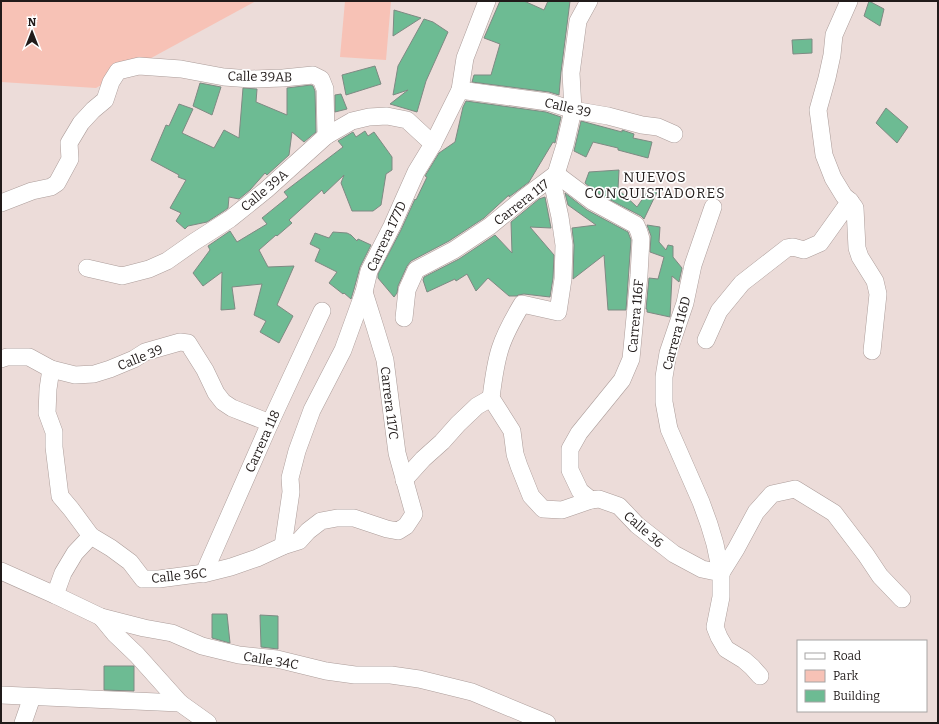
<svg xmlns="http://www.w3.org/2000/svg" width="939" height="724" font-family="Bitter,serif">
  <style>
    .green { fill: #f7c2b6 }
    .building { fill: #6dbb93; stroke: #7e8a83 }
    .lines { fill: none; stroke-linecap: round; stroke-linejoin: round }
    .street-casing { stroke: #ac9d9a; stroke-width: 18 }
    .street { stroke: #fff; stroke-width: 17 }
    .labels { text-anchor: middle; stroke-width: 3.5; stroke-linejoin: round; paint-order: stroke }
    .street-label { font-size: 13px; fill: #211b1a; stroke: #fff }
    .neighbourhood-label { font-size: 14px; letter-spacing: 1px; fill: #211b1a; stroke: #fff }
  </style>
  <rect width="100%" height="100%" fill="#ecdcd9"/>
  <!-- green -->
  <g class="green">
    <path d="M1,1h255l-160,87 -95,-6z"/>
    <path d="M345,1h46l-5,59 -46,-3z"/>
  </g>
  <!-- building -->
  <g class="building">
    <path d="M500,1h24l20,9 4,-9h22l-9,71 -2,23 -10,-3 -77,-10 2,-7h17l9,-31 -16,-6z"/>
    <path d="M869,1l15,8 -4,17 -16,-10z"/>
    <path d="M394,10l27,8 -28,18z"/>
    <path d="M424,19l9,3 15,10 -22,49 -9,31 -27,-8 18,-14 -15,5 5,-29z"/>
    <path d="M812,39v14l-19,1 -1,-14z"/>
    <path d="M375,66l6,18 -35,11 -4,-20z"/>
    <path d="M200,83l21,4 -9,28 -19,-9z"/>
    <path d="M311,85l2,1 2,5 1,41 -12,10 -12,-10 -3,23 -22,20 -2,-2 -15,17 -11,9 -10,-2 -1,11 -4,3 -17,11 -19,4 -3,3 -9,-8 5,-8 -11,-5 16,-28 -8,-3 1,-2 -28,-15 15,-35 3,1 10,-22 14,5 -11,24 32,15 10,-18 15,8 4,-50 14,1 -1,13 31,13v-27z"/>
    <path d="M341,94l6,15 -12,3v-17z"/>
    <path d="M466,101l80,11 15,5 -6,26 -2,-1 -24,40 -20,15v-2l-25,23 -35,23 -38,20 -4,5 -9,20 -1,7 -3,4 -16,-19v-4l23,-44 14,-31 1,1 11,-23 -2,-1 14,-23 16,-11 8,-35z"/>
    <path d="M886,108l22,19 -11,16 -21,-20z"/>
    <path d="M581,121l41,11v-2l12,4 -1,4 19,4 -4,16 -30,-8v-2l-25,-6 -7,15 -12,-6z"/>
    <path d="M365,131l3,5 6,-4 18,25v13l-6,4 -5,31 -8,6h-21l-11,-28 3,-8 -20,19 -2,-4 -33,30 3,3 -15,13 -1,-1 -17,15 9,17 26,-1 -17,39 16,11 -14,27 -19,-11 6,-11 -12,-6 8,-31 -30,3 3,22 -14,1 1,-38 -19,14 -10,-13 17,-23 -2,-4 22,-15 7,11 30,-18 -5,-6 26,-21 -4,-5 59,-45 -5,-6 15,-9 3,5z"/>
    <path d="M619,170l-1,19 19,18 13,-19 7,4 -13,27 -3,-3 -44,-23 -12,-10 4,-11z"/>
    <path d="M565,193l22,17 41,22 3,8 -5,70h-18l-4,-55 -31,24 1,-34 -2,-17 24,-3 -28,-20z"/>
    <path d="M545,197l6,31 -21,-1 24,28 -1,23 -3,19 -26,-3 -6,1 -1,1h-8l-21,-18 -12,13 -9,-17 -11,7 -1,-2 -28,13 -4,-12 1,-3 35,-18 36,-24 17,18 -1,-31 28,-23z"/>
    <path d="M647,225l13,2 -1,15 7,8 2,-5 5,1v11l9,11 -3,14 -7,-6 -2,41 -23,-5v-3h-1l3,-31 9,1 6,-22 -14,-5 1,-16z"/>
    <path d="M333,232l14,1 4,2 6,6 1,-2 13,6 -11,22 -6,22 -3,10 -7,-6 -1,1 -14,-11 8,-11 -22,-11 5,-12 -10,-5 5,-11 14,5z"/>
    <path d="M212,614h15l3,29 -18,-5z"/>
    <path d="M260,615l18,1v33l-17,-2z"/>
    <path d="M104,666h30v25l-30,-1z"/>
  </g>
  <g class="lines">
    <!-- street casing -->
    <g class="street-casing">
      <g id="street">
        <path d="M849,1l-15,34 -2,20 -5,23 -9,32 6,45 9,23 11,18 6,5"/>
        <path d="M460,90l88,12 25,8 35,6 34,9 16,2 16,7"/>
        <path d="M556,174l36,27 44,24 3,7 2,7 -2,36 -8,84 -9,21 -43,53 -9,16v21l10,21 11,9"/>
        <path d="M1,203l31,-12 19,-4 6,-4 13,-24 -1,-16 12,-20 12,-13 12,-10 6,-18 7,-11 21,-5 42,3 43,8 27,2 32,-1 30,-3 8,4 4,10 1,47"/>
        <path d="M713,207l-20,58 -8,38 -17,50 -4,24v25l5,27 32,73 8,22 6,20 6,29"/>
        <path d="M87,268l35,8 27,-7 18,-8 27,-19 36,-23 36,-29 60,-54 26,-15 17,-4 18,-1 20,4 26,24"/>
        <path d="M404,318l3,-28 9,-20 38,-20 36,-24 34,-28 32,-24"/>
        <path d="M706,340l13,-29 23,-28 45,-35 6,-1 11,3 16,-7 30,-42 5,7 2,40 3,9 15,24 3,13 -6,57"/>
        <path d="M1,359l6,-2h22l22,12 24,6 19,-1 16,-5 24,-10 11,-7 35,-10 8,1 17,27 11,23 7,9 9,6 38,15"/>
        <path d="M51,369l-3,20 -1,24 7,19v15l6,49 11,13 20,27 20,12 19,14 13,17h16l45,-6 -1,1 28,-7 26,-9 26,-12 16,-5 9,-10 13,-10 16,-3h17l33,11 11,2 8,-5 8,-12 -17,-61 -12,-93 -10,-33 -11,-35"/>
        <path d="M491,398c2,-16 4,-33 9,-49 5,-16 13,-30 22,-45l36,8 5,-33 1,-34 -4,-28 -6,-27 2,-16 9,-29 8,-35 -2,-37 7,-52 11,-20"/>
        <path d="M491,398l21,33 3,23 4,12 12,30 12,13 19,1 29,-10 8,-1 20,7 18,19 37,29 28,15 19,4v24l-6,30 4,10 7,12 18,11 8,7 8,9"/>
        <path d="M404,480l19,-21 19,-17 16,-18 19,-18 14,-8"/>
        <path d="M283,546l8,-54 -1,-14 7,-27 15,-41 31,-60 21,-58 5,-21 23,-45 24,-54 17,-28 27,-54 5,-32 22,-57"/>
        <path d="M1,571l54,24 46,22 43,11 28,5 30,13 37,9 38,4 49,12 29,4h36l28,4 53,13 75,31"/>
        <path d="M204,573l66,-150 52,-112"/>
        <path d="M721,573l15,-24 20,-37 16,-18 23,-5 39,24 32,42 14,21 22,23"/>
        <path d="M55,595l8,-22 12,-20 16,-17"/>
        <path d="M101,617l14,17 22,21 43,48"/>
        <path d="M1,695l179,8 28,20"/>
        <path d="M23,723l9,-26"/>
      </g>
    </g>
    <!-- street -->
    <use href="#street" class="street"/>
  </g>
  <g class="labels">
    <!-- street labels -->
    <g class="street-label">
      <text transform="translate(260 76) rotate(1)" y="5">Calle 39AB</text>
      <text transform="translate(568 107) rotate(13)" y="5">Calle 39</text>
      <text transform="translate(264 190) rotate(-40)" y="5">Calle 39A</text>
      <text transform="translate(521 202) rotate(-38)" y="5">Carrera 117</text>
      <text transform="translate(386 236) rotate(-65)" y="5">Carrera 177D</text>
      <text transform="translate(635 316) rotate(-85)" y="5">Carrera 116F</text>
      <text transform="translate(676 333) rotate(-75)" y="5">Carrera 116D</text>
      <text transform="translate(140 357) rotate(-22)" y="5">Calle 39</text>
      <text transform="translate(390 403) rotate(83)" y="5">Carrera 117C</text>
      <text transform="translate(262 441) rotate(-66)" y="5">Carrera 118</text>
      <text transform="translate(644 529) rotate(41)" y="5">Calle 36</text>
      <text transform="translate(179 575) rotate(-6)" y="5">Calle 36C</text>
      <text transform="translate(271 660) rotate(9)" y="5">Calle 34C</text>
    </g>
    <!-- neighbourhood labels -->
    <g class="neighbourhood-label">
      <text x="655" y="182">NUEVOS<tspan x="655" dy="16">CONQUISTADORES</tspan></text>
    </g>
  </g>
  <!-- border -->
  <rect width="939" height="724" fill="none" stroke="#211b1a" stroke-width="4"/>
  <!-- legend -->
  <rect x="797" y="640" width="130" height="72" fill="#ffffff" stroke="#a6a4a3"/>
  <rect x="805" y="653" width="20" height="6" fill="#ffffff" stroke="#a6a4a3"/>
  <text x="833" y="660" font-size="12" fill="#211b1a">Road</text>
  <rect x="805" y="670" width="20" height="12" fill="#f7c2b6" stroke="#a6a4a3"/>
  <text x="833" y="680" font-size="12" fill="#211b1a">Park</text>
  <rect x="805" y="690" width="20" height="12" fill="#6dbb93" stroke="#a6a4a3"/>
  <text x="833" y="700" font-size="12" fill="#211b1a">Building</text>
  <!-- north arrow -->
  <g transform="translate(32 32)" stroke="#ffffff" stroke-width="3" paint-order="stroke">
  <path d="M0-3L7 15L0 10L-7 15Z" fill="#211b1a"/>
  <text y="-6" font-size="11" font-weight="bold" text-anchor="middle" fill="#211b1a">N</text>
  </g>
</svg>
